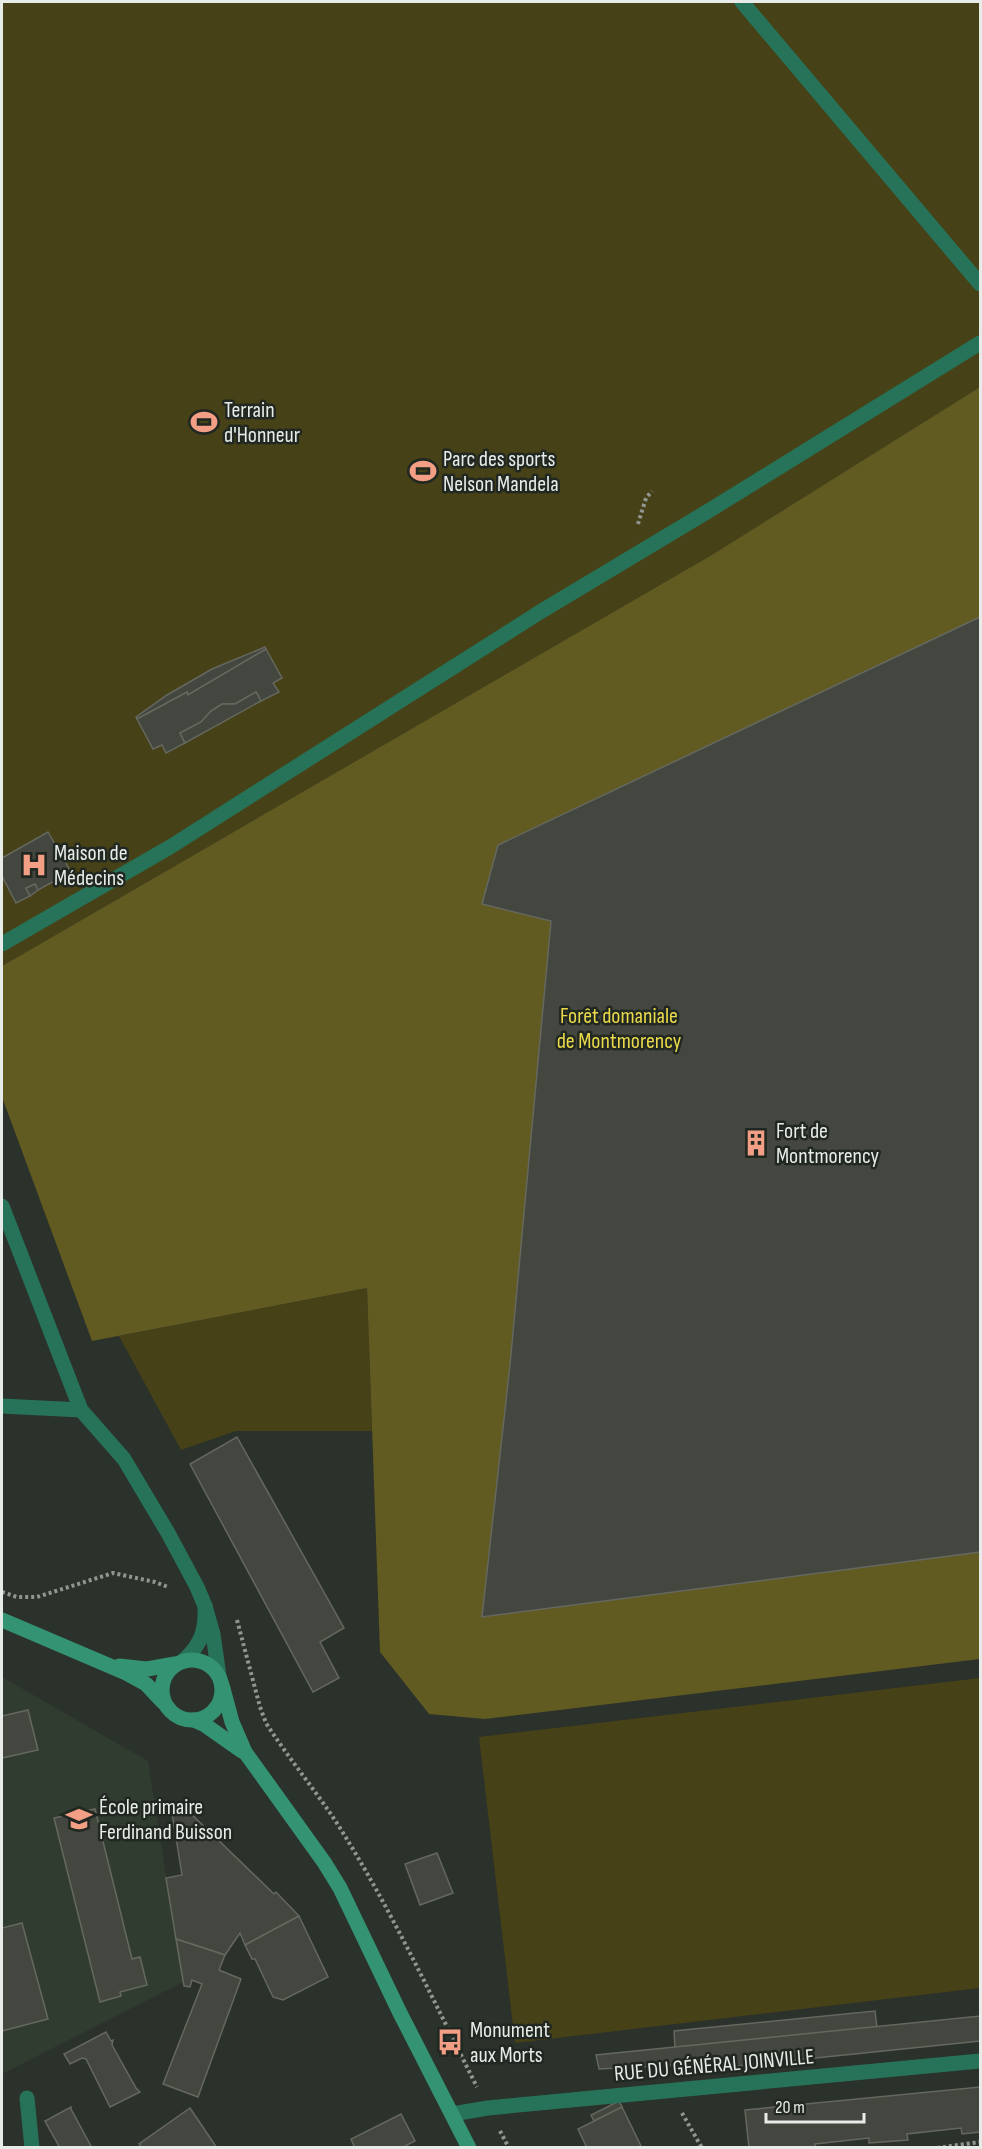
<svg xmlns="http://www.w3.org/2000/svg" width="982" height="2149" font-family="'Sofia Sans Condensed',sans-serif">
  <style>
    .built { fill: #313c31 }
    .green { fill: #464117 }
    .forest { fill: #615a21 }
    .building { fill: #44473f; stroke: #65685f; stroke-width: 1.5 }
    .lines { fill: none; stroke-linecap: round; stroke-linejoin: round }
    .path { stroke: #919691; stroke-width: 4; stroke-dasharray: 3 3; stroke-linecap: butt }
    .service { stroke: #277359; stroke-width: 15 }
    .minor { stroke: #277359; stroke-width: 15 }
    .secondary { stroke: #349373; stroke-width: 15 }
    .labels { text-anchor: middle; stroke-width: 5; stroke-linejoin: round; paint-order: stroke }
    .poi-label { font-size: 22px; fill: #e8ece8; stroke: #212721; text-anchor: start }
    .park-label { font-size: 22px; fill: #ebda4b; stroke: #212721 }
    .street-label { font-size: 22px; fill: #e8ece8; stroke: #212721 }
  </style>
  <rect width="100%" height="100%" fill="#2b312b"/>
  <!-- built -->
  <path class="built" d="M2,1677l146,84 35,221 -181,92z"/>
  <!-- green -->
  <g class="green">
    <path d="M2,2h978v385l-270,169 -708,410z"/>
    <path d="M367,1288l5,143h-136l-55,19 -62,-114z"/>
    <path d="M980,1678v310l-465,55 -36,-306z"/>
  </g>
  <!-- forest -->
  <path class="forest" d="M980,387v1272l-495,60 -56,-5 -49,-62 -13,-364 -275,53 -90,-244v-131l708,-410z"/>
  <!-- building -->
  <g class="building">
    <path d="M980,617v935l-498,65 28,-252 41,-444 -69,-17 16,-59z"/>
    <path d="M265,647l1,2 -78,46 -1,-3 -50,27 -1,-2 31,-22 45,-26z"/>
    <path d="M266,649l16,29 -9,5 6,9 -18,9 -5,-9 -21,12h-13l-11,7 -10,11 -21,11 5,10 -19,10 -4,-8 -9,4 -16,-30 50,-27 1,3z"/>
    <path d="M256,692l5,9 -76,42 -5,-10 21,-11 10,-11 11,-7h13z"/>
    <path d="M48,832l23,40 -33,18 -3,-6 -9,4 4,8 -14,7 -14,-27v-18z"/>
    <path d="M35,884l3,6 -8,6 -4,-8z"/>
    <path d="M237,1437l107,191 -24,14 19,36 -26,14 -123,-228z"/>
    <path d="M28,1710l10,40 -36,8v-42z"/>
    <path d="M183,1806l91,88 2,-2 23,24 -54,29 -5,-12 -15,22 -49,-16 -10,-61 16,-3 -10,-62z"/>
    <path d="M95,1809l37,150 8,-2 7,28 -27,7 1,4 -21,6 -46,-184z"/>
    <path d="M437,1853l16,40 -33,12 -15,-41z"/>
    <path d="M299,1916l29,61 -45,23 -10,-3 -18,-38h-3l-7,-14z"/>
    <path d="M22,1923l26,96 -46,12v-103z"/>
    <path d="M176,1939l49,16 -6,15 22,9 -43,118 -35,-13 39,-100 -10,-4 -2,7 -6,-1z"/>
    <path d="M875,2011l2,16 -202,21 -1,-17z"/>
    <path d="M980,2016v25l-300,31 -2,-7 -79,4 -3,-14z"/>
    <path d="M106,2032l5,9 2,-1 -1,5 24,43 4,4 -30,15 -24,-48 -4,-1 -12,6 -6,-10z"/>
    <path d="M980,2087v45l-18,2 -1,-6 -54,6 1,6 -39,3v-5l-54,6v4h-66l-4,-38z"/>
    <path d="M619,2101l3,6 -28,14 -3,-6z"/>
    <path d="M71,2107v2l21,39h-32l-15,-27z"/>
    <path d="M622,2107l20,41h-55l-9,-19z"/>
    <path d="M190,2108l27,40h-75l-3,-4z"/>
    <path d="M401,2114l14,27 -14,7h-46l-4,-9z"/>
  </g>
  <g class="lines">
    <!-- path -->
    <g class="path">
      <path d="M638,524l8,-26 6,-7"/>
      <path d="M2,1592l15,5h20l76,-24 42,9 13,5"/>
      <path d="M237,1620l23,87 6,16c23,36 51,69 74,105 52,83 93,172 137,259"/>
      <path d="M682,2113l20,35"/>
      <path d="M500,2131l9,17"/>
      <path d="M937,2148l43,-6"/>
    </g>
    <!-- service -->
    <g class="service">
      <path d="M742,2l238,282"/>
      <path d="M2,944l168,-97 370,-235 170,-102 270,-167"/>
      <path d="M27,2098l5,50"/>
    </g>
    <!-- minor -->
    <g class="minor">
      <path d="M2,1206l79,204 43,49 44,74 29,54 8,19"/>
      <path d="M2,1406l79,4"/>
      <path d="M184,1660c18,-16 22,-31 21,-54l8,28 6,42"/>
      <path d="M452,2114l36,-6 492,-47"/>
    </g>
    <!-- secondary -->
    <g class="secondary">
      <path d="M2,1620l122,52 22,12 17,18"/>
      <circle cx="192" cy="1690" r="30"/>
      <path d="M119,1666l28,3 28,-5"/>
      <path d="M222,1685l10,37 13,30 79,110 16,26 59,123 70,137"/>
      <path d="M194,1720l11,5 37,26"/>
    </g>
  </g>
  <!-- icons -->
  <defs>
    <g id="stadium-bare" transform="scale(2.07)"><path d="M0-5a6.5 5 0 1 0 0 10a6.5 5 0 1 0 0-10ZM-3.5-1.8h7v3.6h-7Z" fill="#f39f85" stroke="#212721" stroke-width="2.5" paint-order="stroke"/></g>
    <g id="hospital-bare" transform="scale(2.07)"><path d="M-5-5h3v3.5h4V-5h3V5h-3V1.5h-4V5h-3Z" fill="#f39f85" stroke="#212721" stroke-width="2.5" paint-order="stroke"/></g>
    <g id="building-bare" transform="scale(2.07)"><path d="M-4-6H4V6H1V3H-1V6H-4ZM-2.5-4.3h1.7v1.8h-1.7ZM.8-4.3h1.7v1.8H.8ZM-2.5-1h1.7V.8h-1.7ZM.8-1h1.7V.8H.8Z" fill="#f39f85" stroke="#212721" stroke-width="2.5" paint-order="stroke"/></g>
    <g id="school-bare" transform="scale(2.07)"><path d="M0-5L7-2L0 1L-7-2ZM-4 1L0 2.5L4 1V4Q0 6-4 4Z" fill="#f39f85" stroke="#212721" stroke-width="2.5" paint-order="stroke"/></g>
    <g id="bus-bare" transform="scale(2.07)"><path d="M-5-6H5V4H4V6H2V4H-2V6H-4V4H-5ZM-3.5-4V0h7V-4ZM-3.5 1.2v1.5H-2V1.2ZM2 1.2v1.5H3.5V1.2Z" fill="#f39f85" stroke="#212721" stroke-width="2.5" paint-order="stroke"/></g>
  </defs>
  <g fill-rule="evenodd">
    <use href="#stadium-bare" x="204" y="422"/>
    <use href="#stadium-bare" x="423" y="471"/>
    <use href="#hospital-bare" x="34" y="865"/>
    <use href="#building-bare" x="756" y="1143"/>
    <use href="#school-bare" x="79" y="1819"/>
    <use href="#bus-bare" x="450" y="2042"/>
  </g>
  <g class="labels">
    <!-- poi labels -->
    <g class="poi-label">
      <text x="224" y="417">Terrain<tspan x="224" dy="25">d'Honneur</tspan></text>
      <text x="443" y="466">Parc des sports<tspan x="443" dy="25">Nelson Mandela</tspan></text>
      <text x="54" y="860">Maison de<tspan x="54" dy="25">Médecins</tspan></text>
      <text x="776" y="1138">Fort de<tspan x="776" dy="25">Montmorency</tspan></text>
      <text x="99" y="1814">École primaire<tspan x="99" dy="25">Ferdinand Buisson</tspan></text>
      <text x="470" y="2037">Monument<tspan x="470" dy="25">aux Morts</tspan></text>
    </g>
    <!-- park labels -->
    <g class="park-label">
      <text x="619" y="1023">Forêt domaniale<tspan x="619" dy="25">de Montmorency</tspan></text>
    </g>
    <!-- street labels -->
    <g class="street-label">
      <text transform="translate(714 2064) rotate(-5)" y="8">RUE DU GÉNÉRAL JOINVILLE</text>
    </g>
  </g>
  <!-- border -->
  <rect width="982" height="2149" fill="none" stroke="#e8ece8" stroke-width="6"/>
  <!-- scale -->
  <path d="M766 2113v9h98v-9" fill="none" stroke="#e8ece8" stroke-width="3"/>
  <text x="775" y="2113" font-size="18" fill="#e8ece8" stroke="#212721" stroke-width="4.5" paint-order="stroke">20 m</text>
</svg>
